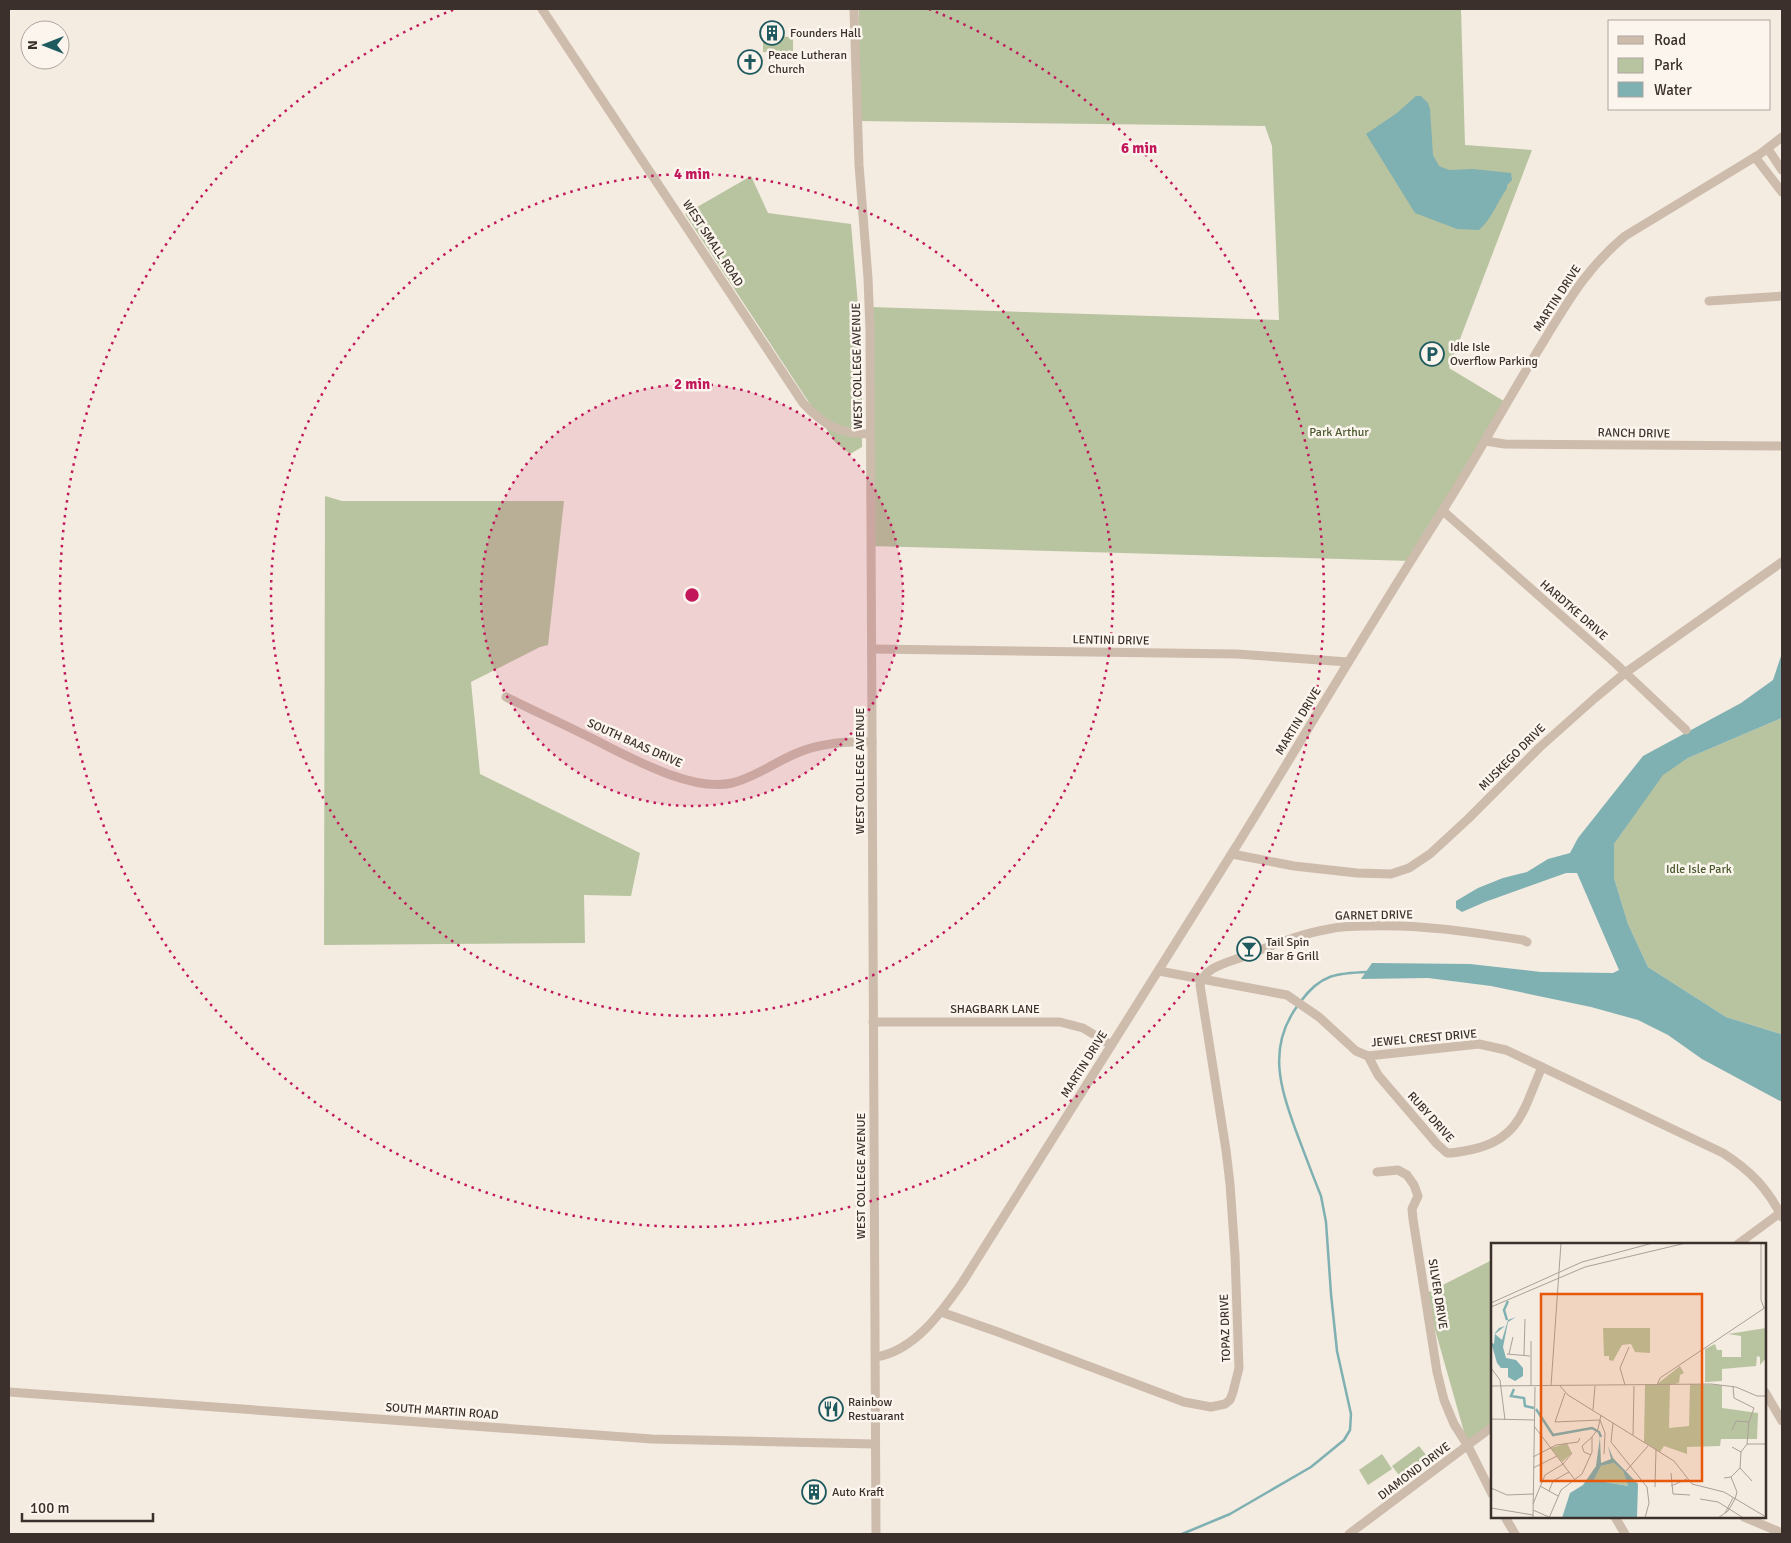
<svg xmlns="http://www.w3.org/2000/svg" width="1791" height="1543" font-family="Signika,sans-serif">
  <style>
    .green { fill: #b8c4a0 }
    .water { fill: #7fb0b2 }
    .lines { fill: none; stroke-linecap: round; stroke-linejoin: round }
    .stream { stroke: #7fb0b2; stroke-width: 2.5 }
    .minor { stroke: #cdbbac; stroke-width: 9 }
    .ring { fill: none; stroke: #c2185b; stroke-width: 2.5; stroke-dasharray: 2.5 5 }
    .labels { text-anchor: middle; stroke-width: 5; stroke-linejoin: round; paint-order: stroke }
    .poi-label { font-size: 12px; fill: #3b302b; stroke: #fbf5ee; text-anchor: start }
    .street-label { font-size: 12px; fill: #3b302b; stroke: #fbf5ee }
    .park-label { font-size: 12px; fill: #4a5a2e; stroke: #fbf5ee }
    .inset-river { fill: none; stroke: #7fb0b2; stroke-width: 2.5 }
    .inset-road { fill: none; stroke: #aaa098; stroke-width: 1 }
    .view { fill: #e8590c; fill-opacity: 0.15; stroke: #e8590c; stroke-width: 2.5 }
    .inset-edge { fill: none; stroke: #3b302b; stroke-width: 2.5 }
    .centre { fill: #c2185b; stroke: #fbf5ee; stroke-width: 2.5 }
    .ring-label { font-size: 15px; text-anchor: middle; font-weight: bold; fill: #c2185b; stroke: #fbf5ee; stroke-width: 5; stroke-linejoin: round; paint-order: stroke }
  </style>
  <rect width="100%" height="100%" fill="#f4ebe1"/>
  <!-- green -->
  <g class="green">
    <path d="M859,9h602l4,136 67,5 -83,218 58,35 -95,158 -542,-15 -1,-239 410,13 -7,-174 -7,-20 -408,-5z"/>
    <path d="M763,36l30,1v16l-30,-1z"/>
    <path d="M751,176l17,37 83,11 11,127v96l-12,7 -15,-12 -150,-228z"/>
    <path d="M325,496l17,5h222l-16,144 -8,2 -69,35 9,92 160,79 -9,43 -47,-1 1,48 -261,2z"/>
    <path d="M1782,718v315l-1,1 -55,-17 -78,-50 -20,-43 -14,-46v-34l48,-69 26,-17z"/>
    <path d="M1492,1260v168l-24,18 -43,-152z"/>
    <path d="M1419,1446l11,14 -28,19 -10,-13z"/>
    <path d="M1382,1454l10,15 -24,16 -9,-15z"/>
  </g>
  <!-- water -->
  <g class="water">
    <path d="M1416,96h5l7,7 2,6 3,46 6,11 10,4 24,-1 38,4 1,7 -5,5v3c-9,13 -16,32 -28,42l-22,-1 -42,-16 -49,-79 31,-21z"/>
    <path d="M1782,653v65l-94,40 -25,17 -49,69v34l14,46 20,43 78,50 55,17 1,-1v69l-80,-43 -34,-24 -30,-15 -47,-13 -100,-21 -63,-8 -67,1 11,-16 98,1 71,8 72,1 6,-3 -42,-97h-11l-81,29 -23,10 -6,-4v-7l22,-13 25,-10 24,-6 21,-13 22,-6 8,-15 65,-82 98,-53 32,-23z"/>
  </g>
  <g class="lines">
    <!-- stream -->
    <g class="stream">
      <path d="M1301,1001c20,-27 36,-28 67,-29"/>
      <path d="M1182,1534l48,-20 81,-47 33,-27 6,-10 1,-16 -14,-63 -6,-57 -5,-72 -5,-26c-9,-22 -17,-44 -25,-65 -16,-44 -29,-84 2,-126"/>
    </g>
    <!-- minor -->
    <g class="minor">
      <path d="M542,9l261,394c20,22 37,31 67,31"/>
      <path d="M854,9l5,156 9,113 2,51 6,1205"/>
      <path d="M1768,149l14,21"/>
      <path d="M1755,157l27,35"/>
      <path d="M1709,301l73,-5"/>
      <path d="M1485,441l20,3 277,2"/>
      <path d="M1443,511l172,152 71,67"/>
      <path d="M872,649l365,5 111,8"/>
      <path d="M506,697c26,13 53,25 79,38 38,18 104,58 147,48 24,-6 43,-21 65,-30 24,-10 49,-12 75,-11"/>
      <path d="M1232,854l62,12 63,7 34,1 18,-6 21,-14 38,-35 72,-72 55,-49 30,-25 157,-111"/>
      <path d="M1159,971l128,24 32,22 37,34 12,5 111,-12 27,6 217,103c28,18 44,35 59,64"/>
      <path d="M873,1022h187l23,6 28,17"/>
      <path d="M1368,1056l10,19 59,69 10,9c10,0 18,-2 27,-4 47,-11 50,-42 68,-82"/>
      <path d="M1377,1172l21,-2 9,5 7,10 4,11 -6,13 1,10 24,153 7,28 10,24 14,22 24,48"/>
      <path d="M1738,1244l42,-31"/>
      <path d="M941,1312l57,20 186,70 27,5 14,-3 5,-4 3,-8 6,-24 -4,-113 -5,-71 -4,-34 -26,-165c4,-18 27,-22 42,-28 29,-11 57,-23 87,-28 13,-3 26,-3 38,-3 53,-2 104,6 156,14l4,2"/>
      <path d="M876,1357c38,-6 65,-44 86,-74 91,-144 182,-288 272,-433 70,-113 137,-228 209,-340 36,-56 67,-115 102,-171 25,-41 42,-71 80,-103l135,-82 22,-17"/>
      <path d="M9,1392l643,47 223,5"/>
      <path d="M1765,1392l17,29"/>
      <path d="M1505,1517l10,17"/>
      <path d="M1615,1517l10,17"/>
      <path d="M1744,1517l38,16"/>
      <path d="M1349,1534l143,-107"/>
    </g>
  </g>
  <!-- distance rings -->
  <circle cx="692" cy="595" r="211" fill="#c2185b" fill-opacity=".12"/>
  <g class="ring">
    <circle cx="692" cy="595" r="211"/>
    <circle cx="692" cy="595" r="421"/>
    <path d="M929 9A632 632 0 1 1 455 9"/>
  </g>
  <!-- icons -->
  <defs>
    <g id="building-ring" transform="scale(1.25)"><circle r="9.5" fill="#fbf5ee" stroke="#1f5a5e" stroke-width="1.5"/><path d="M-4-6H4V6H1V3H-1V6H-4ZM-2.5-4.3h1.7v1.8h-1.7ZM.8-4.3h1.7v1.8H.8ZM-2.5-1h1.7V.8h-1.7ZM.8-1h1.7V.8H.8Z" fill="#1f5a5e"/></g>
    <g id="church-ring" transform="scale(1.25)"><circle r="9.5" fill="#fbf5ee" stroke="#1f5a5e" stroke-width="1.5"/><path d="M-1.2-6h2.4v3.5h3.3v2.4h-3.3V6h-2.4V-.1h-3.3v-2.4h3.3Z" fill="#1f5a5e"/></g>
    <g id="parking-ring" transform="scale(1.25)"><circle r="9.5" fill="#fbf5ee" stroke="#1f5a5e" stroke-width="1.5"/><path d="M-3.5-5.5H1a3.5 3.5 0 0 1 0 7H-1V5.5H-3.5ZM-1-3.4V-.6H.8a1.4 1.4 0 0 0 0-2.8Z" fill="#1f5a5e"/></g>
    <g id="bar-ring" transform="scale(1.25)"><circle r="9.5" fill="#fbf5ee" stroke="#1f5a5e" stroke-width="1.5"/><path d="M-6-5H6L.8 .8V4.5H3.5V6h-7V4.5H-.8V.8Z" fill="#1f5a5e"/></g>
    <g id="restaurant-ring" transform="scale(1.25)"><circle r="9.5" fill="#fbf5ee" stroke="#1f5a5e" stroke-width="1.5"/><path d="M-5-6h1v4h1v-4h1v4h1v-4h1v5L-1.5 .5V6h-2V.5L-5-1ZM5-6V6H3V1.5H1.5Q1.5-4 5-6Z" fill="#1f5a5e"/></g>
  </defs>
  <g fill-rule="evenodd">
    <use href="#building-ring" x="772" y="33"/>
    <use href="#church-ring" x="750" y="62"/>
    <use href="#parking-ring" x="1432" y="354"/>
    <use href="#bar-ring" x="1249" y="949"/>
    <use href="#restaurant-ring" x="831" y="1409"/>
    <use href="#building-ring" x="814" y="1492"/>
  </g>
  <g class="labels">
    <!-- poi labels -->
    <g class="poi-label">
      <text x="790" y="37">Founders Hall</text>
      <text x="768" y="59">Peace Lutheran<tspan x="768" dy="14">Church</tspan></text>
      <text x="1450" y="351">Idle Isle<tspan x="1450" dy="14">Overflow Parking</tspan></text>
      <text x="1266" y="946">Tail Spin<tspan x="1266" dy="14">Bar &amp; Grill</tspan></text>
      <text x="848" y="1406">Rainbow<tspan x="848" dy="14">Restuarant</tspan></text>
      <text x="832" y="1496">Auto Kraft</text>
    </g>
    <!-- street labels -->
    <g class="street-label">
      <text transform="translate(713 243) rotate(57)" y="4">WEST SMALL ROAD</text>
      <text transform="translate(1557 298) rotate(-57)" y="4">MARTIN DRIVE</text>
      <text transform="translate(857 366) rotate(-91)" y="4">WEST COLLEGE AVENUE</text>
      <text transform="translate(1634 433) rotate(1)" y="4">RANCH DRIVE</text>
      <text transform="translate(1574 610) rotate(41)" y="4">HARDTKE DRIVE</text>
      <text transform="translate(1111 640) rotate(1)" y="4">LENTINI DRIVE</text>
      <text transform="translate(1298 721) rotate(-59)" y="4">MARTIN DRIVE</text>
      <text transform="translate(635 743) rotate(24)" y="4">SOUTH BAAS DRIVE</text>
      <text transform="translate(1512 757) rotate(-45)" y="4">MUSKEGO DRIVE</text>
      <text transform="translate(860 771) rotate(-90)" y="4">WEST COLLEGE AVENUE</text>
      <text transform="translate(1374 915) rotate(-1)" y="4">GARNET DRIVE</text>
      <text x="995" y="1013">SHAGBARK LANE</text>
      <text transform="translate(1424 1038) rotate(-5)" y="4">JEWEL CREST DRIVE</text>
      <text transform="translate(1084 1064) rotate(-58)" y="4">MARTIN DRIVE</text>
      <text transform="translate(1431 1117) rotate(48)" y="4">RUBY DRIVE</text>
      <text transform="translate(861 1176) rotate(-90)" y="4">WEST COLLEGE AVENUE</text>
      <text transform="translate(1438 1294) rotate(81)" y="4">SILVER DRIVE</text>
      <text transform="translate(1225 1328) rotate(-92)" y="4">TOPAZ DRIVE</text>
      <text transform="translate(442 1411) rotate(4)" y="4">SOUTH MARTIN ROAD</text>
      <text transform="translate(1414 1471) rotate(-37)" y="4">DIAMOND DRIVE</text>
    </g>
    <!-- park labels -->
    <g class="park-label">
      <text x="1339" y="436">Park Arthur</text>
      <text x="1699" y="873">Idle Isle Park</text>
    </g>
  </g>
  <!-- overview -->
  <g transform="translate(1491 1243)">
    <rect width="275" height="275" fill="#f4ebe1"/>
    <path d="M112,85h47v25l-15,-1 -4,-8 -9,1 -9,16 -4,-1v-4h-5zM275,85v30l-6,7v-8l-3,-1 -1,10 -34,3v12l-17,1v-33l10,-5 2,6h5v7h19v-21l-13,-2zM189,123l4,7 -4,2 -1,8 -9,2 -1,43 20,-2 1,-42 32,1v23l36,5 -1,26h-36l-1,7 -33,1v7l-23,-8 -4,6 -16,-10 1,-57h11zM76,200l5,10 -10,9 -11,-14zM123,220l9,8 5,15 -34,-6 7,-14z" fill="#b8c4a0"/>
    <path d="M25,74l-8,5 -5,25 3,11 10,2 7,8v8l-8,5 -7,-4v-9h-7l-4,-5 -6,-21 3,2 1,-11 4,-5 6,-2 -10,8 7,6 6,-20zM109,194l1,26 10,-4 -3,-13 5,12 25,26 -1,33 -75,1 8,-25 13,-8 13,-19zM123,220l9,8 5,15 -34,-6 7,-14z" fill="#7fb0b2" fill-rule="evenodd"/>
    <path class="inset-river" d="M16,77l-3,-10 4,-9M23,146l-3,7 13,2 1,8 9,2M45,166l17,26 39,-7 7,4 2,5"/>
    <path class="inset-road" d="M270,0v57l3,8M0,60l91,-41 71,-19M0,64l94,-40 101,-24M16,111l23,2M18,111l4,-17M33,112l1,-36M0,125l9,12 5,40M134,142l-5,-17 9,-21M166,142l3,-7 106,-71M0,143l220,-2 25,3 21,9h9M40,143v-45M60,143l10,-143M69,143l8,9 106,66 18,23 32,8 42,25M242,143l1,12 20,10 -5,14M74,150l-10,29 45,-2 5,13 -1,21M102,167l2,-24M0,176l43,1M122,180l-2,19 36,45 2,16 -4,15M43,183l41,54M241,187l4,-9 13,1 -2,22M142,192l1,-49M241,204l9,5 -1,16M250,209l6,-8h19M100,212l-7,-3 -2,-6 10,-9M42,214l23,-12 22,-3 2,-4M42,225l24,-12M135,228l22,-25M180,230l2,21 17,1M240,234l9,-9 12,13M233,235l7,-1 6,15 -2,7M49,243l18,10M180,243l16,-7M164,244l1,-38M0,245l16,7 26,-1M58,248l4,-10 16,-9M209,256l18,3 24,15M42,261l12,-29 18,-11 9,-11M0,265l42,7M42,267l16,7M234,270l8,-15M42,275l2,-131M58,275l12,-28 21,-16 10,-22v-15l6,-8 3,-14M227,275l10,-7 7,-12"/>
    <path class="view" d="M50,51h161v187h-161z"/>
    <rect width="275" height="275" class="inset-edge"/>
  </g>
  <circle cx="692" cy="595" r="8" class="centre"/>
  <g class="ring-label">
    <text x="1139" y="153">6 min</text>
    <text x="692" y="179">4 min</text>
    <text x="692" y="389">2 min</text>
  </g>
  <!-- border -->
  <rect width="1791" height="1543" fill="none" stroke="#3b302b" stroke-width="20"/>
  <!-- legend -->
  <rect x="1608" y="20" width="162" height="90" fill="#fbf5ee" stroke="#aea6a0"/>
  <rect x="1618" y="36" width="25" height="8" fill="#cdbbac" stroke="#aea6a0"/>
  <text x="1654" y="45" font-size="15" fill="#3b302b">Road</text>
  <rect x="1618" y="58" width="25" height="15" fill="#b8c4a0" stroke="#aea6a0"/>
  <text x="1654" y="70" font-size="15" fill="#3b302b">Park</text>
  <rect x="1618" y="82" width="25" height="15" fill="#7fb0b2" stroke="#aea6a0"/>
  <text x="1654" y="95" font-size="15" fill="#3b302b">Water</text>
  <!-- north arrow -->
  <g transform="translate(45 45) rotate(270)"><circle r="24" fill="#fbf5ee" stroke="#aea6a0"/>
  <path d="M0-4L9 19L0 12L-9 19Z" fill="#1f5a5e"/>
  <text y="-8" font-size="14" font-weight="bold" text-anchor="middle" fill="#3b302b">N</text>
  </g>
  <!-- scale -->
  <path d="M22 1513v8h131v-8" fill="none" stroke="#3b302b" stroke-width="2.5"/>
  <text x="30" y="1513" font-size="15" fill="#3b302b" stroke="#fbf5ee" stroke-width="4" paint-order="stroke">100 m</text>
</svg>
